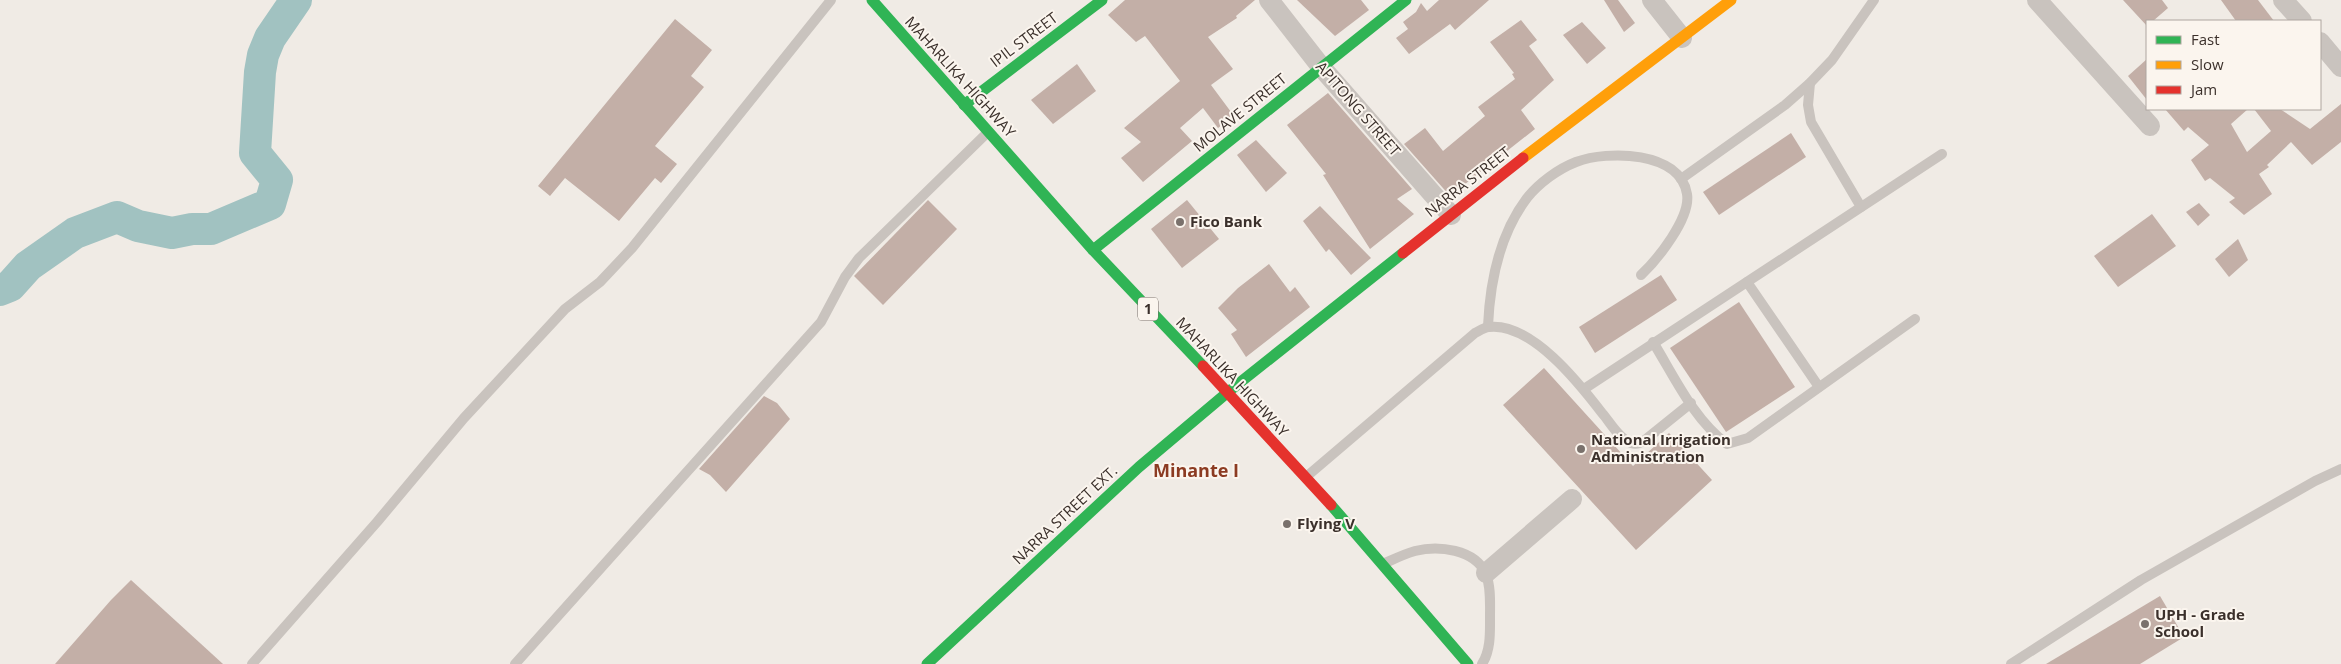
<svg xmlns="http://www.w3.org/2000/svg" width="2341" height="664" font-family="'Open Sans',sans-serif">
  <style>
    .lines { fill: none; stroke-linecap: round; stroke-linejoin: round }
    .river { stroke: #a1c2c1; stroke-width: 32 }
    .building { fill: #c3afa7 }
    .lane { stroke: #c9c3be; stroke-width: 10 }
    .street { stroke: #c9c3be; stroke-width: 20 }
    .fast { stroke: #30b455; stroke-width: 11 }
    .slow { stroke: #ff9f0a; stroke-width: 11 }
    .jam { stroke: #e5322d; stroke-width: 11 }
    .poi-dot { fill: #7a716c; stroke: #fbf5ee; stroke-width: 2 }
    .labels { text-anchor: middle; stroke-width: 4; stroke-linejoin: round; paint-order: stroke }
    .shield { fill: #fbf5ee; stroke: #756b66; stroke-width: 1 }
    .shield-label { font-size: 14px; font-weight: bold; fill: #3b302b }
    .street-label { font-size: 15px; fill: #3b302b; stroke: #fbf5ee }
    .poi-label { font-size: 15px; font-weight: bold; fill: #3b302b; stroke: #fbf5ee; text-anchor: start }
    .quarter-label { font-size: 18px; font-weight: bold; fill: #8c3b22; stroke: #fbf5ee }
  </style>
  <rect width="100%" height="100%" fill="#f0ebe5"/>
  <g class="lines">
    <!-- river -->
    <path class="river" d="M0,290l10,-4 18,-20 47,-33 42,-16 21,9 34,7 20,-4h19l59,-25 7,-24 -22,-27 5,-81 3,-17 7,-17 26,-38"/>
  </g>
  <!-- building -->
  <g class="building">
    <path d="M1125,0h130l-19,16 1,2 -29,19 25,32 -22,16 23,31 -16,12 -15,-20 -23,20 12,13 -49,41 -22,-24 20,-16 -17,-14 56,-47 -35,-45 -9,6 -28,-27z"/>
    <path d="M1297,0h64l8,10 -34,26z"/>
    <path d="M1439,0h50l-34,30 -5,-6 -41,30 -13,-16 12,-9 -5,-7 13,-10 5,-9 6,8z"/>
    <path d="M1604,0h14l17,23 -11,9z"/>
    <path d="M2123,0h39l6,8 -15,13h-6v5z"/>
    <path d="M2221,0h37l16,21h-38z"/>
    <path d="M675,19l37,31 -21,26 13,11 -49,59 22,18 -16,19 -6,-5 -36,43 -54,-43 -15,18 -12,-10z"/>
    <path d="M1521,20l16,20 -8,6 25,34 -33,30 14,19 -85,67 -46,-52 21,-16 18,23 42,-35 -7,-9 37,-28 -3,-5 2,-1 -24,-31z"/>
    <path d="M1582,22l24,26 -19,16 -24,-29z"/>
    <path d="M2147,59v41l-19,-24z"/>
    <path d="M1077,64l19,27 -43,33 -22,-24z"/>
    <path d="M1328,93l84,96 -15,10 17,15 -44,35 -47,-74 3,-1 -39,-49z"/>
    <path d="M2341,104v38l-29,23 -21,-23 -24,23 2,2 -10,7 13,20 -28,21 -15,-13 6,-4 -25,-20 -5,3 -14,-21 18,-15 -21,-18 -4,4 -19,-22h83l-17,15 16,28 24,-21 -17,-22h26l30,20z"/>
    <path d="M1791,133l15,24 -87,58 -16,-23z"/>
    <path d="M1256,140l31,33 -21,19 -29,-37z"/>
    <path d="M928,200l29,29 -74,76 -29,-29z"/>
    <path d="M1187,200l32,39 -37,29 -31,-39z"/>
    <path d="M2199,203l11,12 -12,11 -12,-14z"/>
    <path d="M1320,206l51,52 -20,17 -22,-26 -3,3 -23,-31z"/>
    <path d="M2152,214l24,32 -58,41 -24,-31z"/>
    <path d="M2238,239l10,21 -19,17 -14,-18z"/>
    <path d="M1269,264l21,28 5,-5 15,20 -64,50 -15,-23 6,-4 -19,-22 20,-20z"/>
    <path d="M1661,275l16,25 -82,53 -16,-26z"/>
    <path d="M1739,302l56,85 -69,45 -56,-84z"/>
    <path d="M1544,368l89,98 36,-33 43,47 -76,70 -133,-145z"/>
    <path d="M764,396l13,7 13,16 -64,73 -16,-17 -11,-6z"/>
    <path d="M131,580l92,84h-168l56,-64z"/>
    <path d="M2160,596l24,41 -44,27h-94z"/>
  </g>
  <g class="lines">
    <!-- lane -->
    <g class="lane">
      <path d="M1810,83l-2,22 3,17 50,85"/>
      <path d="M1681,179l104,-74 25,-22 22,-23 42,-60"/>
      <path d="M1747,282l72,105"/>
      <path d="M1488,326c2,-45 11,-91 39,-128 12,-15 31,-29 49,-36 32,-12 104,-11 111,32 4,24 -30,66 -46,81"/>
      <path d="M1653,342c21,34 41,78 74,102l21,-6 167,-119"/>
      <path d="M1584,389l358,-235"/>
      <path d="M1306,477l169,-144c4,-2 10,-6 14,-6 42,-5 90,56 113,86 8,9 17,26 29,30 6,2 10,0 14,-3l46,-37"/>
      <path d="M1383,564c11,-5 21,-10 32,-13 23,-6 60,-2 71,23 5,13 4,29 4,42 0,16 1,34 -8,48"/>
      <path d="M252,664l125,-142 87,-104 101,-109 35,-27 32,-34 199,-248"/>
      <path d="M515,664l306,-342 24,-45 14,-19 129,-126"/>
      <path d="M2011,664l130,-84 174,-99 26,-12"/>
    </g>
    <!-- street -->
    <g class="street">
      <path d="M1269,0l53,68 129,147"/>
      <path d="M1652,0l30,38"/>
      <path d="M2037,0l113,126"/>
      <path d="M2283,0l19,21"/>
      <path d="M2320,42l21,25"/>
      <path d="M1486,573l86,-74"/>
    </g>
    <!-- fast -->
    <g class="fast">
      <path d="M872,0l221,250 110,116"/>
      <path d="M964,105l138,-105"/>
      <path d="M1093,250l313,-250"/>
      <path d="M1331,505l137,159"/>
      <path d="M927,664l212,-197 89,-75 175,-139"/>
    </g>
    <!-- slow -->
    <path class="slow" d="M1523,158l208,-158"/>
    <!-- jam -->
    <g class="jam">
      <path d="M1403,253l120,-95"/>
      <path d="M1203,366l128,139"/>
    </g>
  </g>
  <!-- markers -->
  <g class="poi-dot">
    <circle cx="1180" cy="222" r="5"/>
    <circle cx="1581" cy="449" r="5"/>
    <circle cx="1287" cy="524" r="5"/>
    <circle cx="2145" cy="624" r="5"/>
  </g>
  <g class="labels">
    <!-- shield labels -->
    <rect class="shield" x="1138" y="297.5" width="20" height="23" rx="4"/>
    <g class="shield-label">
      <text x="1148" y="314">1</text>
    </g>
    <!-- street labels -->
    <g class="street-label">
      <text transform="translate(1024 40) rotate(-37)" y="5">IPIL STREET</text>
      <text transform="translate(960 77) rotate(48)" y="5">MAHARLIKA HIGHWAY</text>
      <text transform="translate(1358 109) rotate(49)" y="5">APITONG STREET</text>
      <text transform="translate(1240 113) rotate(-39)" y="5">MOLAVE STREET</text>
      <text transform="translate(1468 182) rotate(-38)" y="5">NARRA STREET</text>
      <text transform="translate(1232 377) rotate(47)" y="5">MAHARLIKA HIGHWAY</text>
      <text transform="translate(1065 515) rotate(-43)" y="5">NARRA STREET EXT.</text>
    </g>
    <!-- poi labels -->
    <g class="poi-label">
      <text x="1190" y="227">Fico Bank</text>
      <text x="1591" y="445">National Irrigation<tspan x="1591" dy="17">Administration</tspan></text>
      <text x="1297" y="529">Flying V</text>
      <text x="2155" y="620">UPH - Grade<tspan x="2155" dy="17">School</tspan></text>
    </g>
    <!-- quarter labels -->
    <g class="quarter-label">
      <text x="1196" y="477">Minante I</text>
    </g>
  </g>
  <!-- legend -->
  <rect x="2146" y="20" width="175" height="90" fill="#fbf5ee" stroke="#aea6a0"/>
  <rect x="2156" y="36" width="25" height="8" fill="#30b455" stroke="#aea6a0"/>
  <text x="2191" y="45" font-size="15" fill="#3b302b">Fast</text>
  <rect x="2156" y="61" width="25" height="8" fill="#ff9f0a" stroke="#aea6a0"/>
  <text x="2191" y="70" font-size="15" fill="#3b302b">Slow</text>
  <rect x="2156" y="86" width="25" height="8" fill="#e5322d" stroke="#aea6a0"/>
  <text x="2191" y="95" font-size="15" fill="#3b302b">Jam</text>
</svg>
